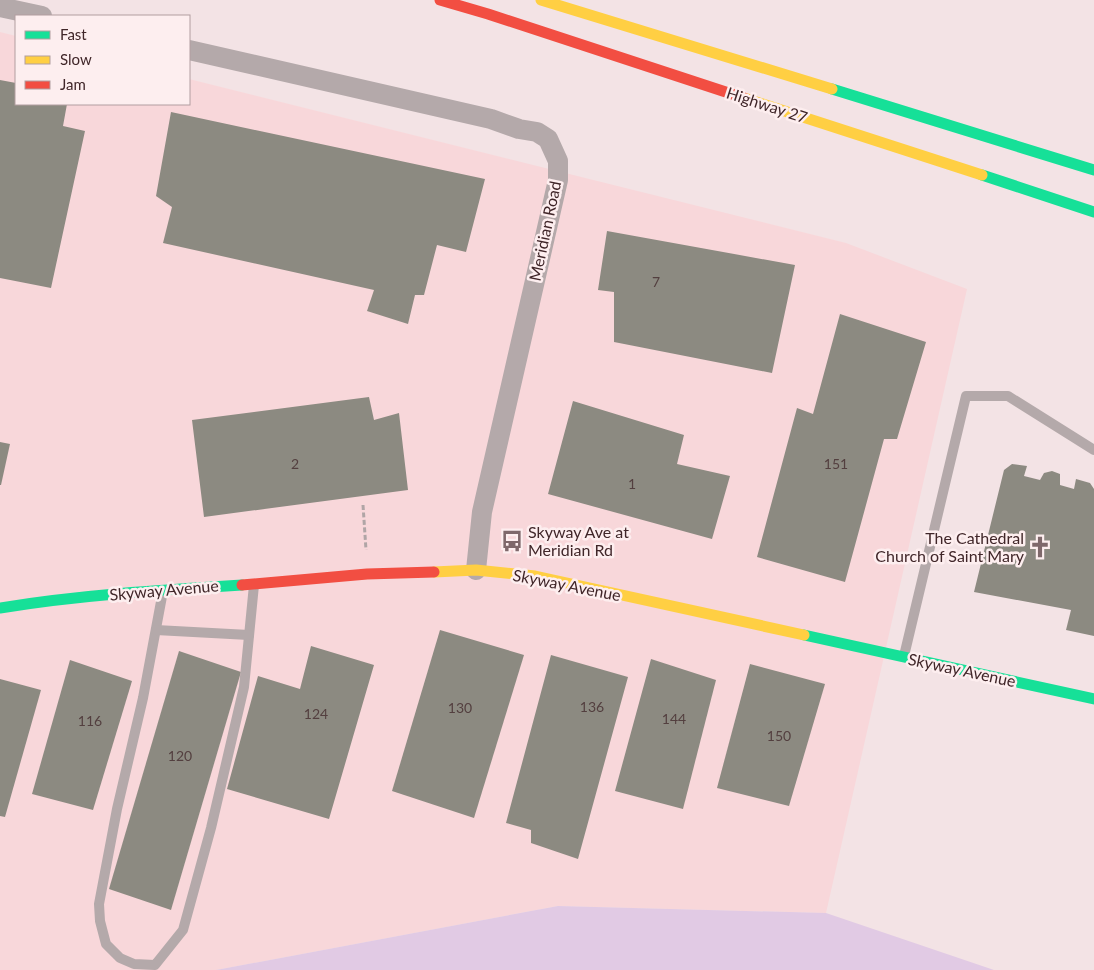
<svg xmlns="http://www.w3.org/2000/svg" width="1094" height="970" font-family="Lato,sans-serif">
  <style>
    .built { fill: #f8d7da }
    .green { fill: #e1cae4 }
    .building { fill: #8c8a81 }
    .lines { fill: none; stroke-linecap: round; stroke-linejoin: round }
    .path { stroke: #b0a5a6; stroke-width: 3; stroke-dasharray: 5 2.5; stroke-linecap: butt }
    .lane { stroke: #b4a9aa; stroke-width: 10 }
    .street { stroke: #b4a9aa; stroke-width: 20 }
    .fast { stroke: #16e098; stroke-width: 11 }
    .slow { stroke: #ffcf43; stroke-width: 11 }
    .jam { stroke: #f24e42; stroke-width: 11 }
    .labels { text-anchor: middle; stroke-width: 5; stroke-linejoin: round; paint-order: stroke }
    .number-label { font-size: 14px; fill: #533f3f }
    .street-label { font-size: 16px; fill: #402629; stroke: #fdeeef }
    .poi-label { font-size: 16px; fill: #402629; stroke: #fdeeef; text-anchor: start }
  </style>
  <rect width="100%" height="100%" fill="#f3e3e5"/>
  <!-- built -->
  <path class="built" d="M0,32l16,4v68h173v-25l657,164 121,46 -141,624 -268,-7 -342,64h-216z"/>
  <!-- green -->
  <path class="green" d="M558,906l268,7 168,57h-778z"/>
  <!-- building -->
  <g class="building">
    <path d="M0,80l16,3v21h51l-4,22 22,5 -34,157 -51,-10z"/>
    <path d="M171,112l314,67 -19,73 -29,-7 -13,50h-9l-7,29 -41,-13 7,-21 -211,-47 9,-36 -16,-11z"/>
    <path d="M607,231l188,34 -23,108 -158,-31v-50l-16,-2z"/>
    <path d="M840,314l86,28 -29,97h-13l-39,143 -88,-25 40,-149 16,6z"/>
    <path d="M369,397l5,23 25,-7 9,77 -204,27 -12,-97z"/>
    <path d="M573,401l111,34 -7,29 53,12 -18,63 -164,-45z"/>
    <path d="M0,442l10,2 -9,41h-1z"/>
    <path d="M1012,464l15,2 -3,10 16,4 4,-7 8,-2 8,3v11l14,4 2,-10 14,4 4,6v147l-28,-6 5,-20 -97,-18 30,-122z"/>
    <path d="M440,630l84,25 -50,163 -82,-27z"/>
    <path d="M311,646l63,19 -45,154 -102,-30 31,-113 42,13z"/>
    <path d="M179,651l62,21 -70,238 -62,-21z"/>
    <path d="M551,655l77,22 -50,182 -47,-16v-13l-25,-7z"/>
    <path d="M651,659l65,21 -33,129 -68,-18z"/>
    <path d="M70,660l62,21 -39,129 -61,-16z"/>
    <path d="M750,664l75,20 -36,122 -72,-18z"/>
    <path d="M0,679l41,11 -36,127 -5,-1z"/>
  </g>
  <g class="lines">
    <!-- path -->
    <path class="path" d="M363,505l3,45"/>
    <!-- lane -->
    <g class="lane">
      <path d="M163,591l-20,107 -26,111 -18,95 1,17 6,23 14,14 14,6 21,1 28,-35 28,-102 33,-141 10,-102"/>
      <path d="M156,630l93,5"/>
      <path d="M904,656l62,-260h42l86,54"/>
    </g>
    <!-- street -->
    <g class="street">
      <path d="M0,7l42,9"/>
      <path d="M189,50l302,69 28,10 18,3 11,7 10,22v19l-76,332 -6,58"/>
    </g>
    <!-- fast -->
    <g class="fast">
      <path d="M832,89l262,81"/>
      <path d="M982,175l112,37"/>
      <path d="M0,608c80,-13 161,-18 242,-23"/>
      <path d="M804,635l290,64"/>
    </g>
    <!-- slow -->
    <g class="slow">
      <path d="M541,0l291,89"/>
      <path d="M744,98l238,77"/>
      <path d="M434,572l42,-2 59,6 269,59"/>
    </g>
    <!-- jam -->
    <g class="jam">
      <path d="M440,0l48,14 256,84"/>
      <path d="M242,585l125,-11 67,-2"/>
    </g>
  </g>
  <!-- icons -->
  <defs>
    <g id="bus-bare" transform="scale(1.725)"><path d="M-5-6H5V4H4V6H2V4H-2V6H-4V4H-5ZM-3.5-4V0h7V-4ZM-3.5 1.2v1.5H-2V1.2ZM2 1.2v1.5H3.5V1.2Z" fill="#7f686b" stroke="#fdeeef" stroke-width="2.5" paint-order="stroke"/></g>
    <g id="church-bare" transform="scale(1.725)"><path d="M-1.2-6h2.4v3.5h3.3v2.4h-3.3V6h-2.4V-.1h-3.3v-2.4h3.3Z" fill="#7f686b" stroke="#fdeeef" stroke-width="2.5" paint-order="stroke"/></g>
  </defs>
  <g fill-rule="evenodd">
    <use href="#bus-bare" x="512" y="541"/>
    <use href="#church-bare" x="1040" y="547"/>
  </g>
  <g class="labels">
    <!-- number labels -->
    <g class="number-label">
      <text x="656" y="287">7</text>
      <text x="295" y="469">2</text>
      <text x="836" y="469">151</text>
      <text x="632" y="489">1</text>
      <text x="592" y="712">136</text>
      <text x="460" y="713">130</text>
      <text x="316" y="719">124</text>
      <text x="674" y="724">144</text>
      <text x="90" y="726">116</text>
      <text x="779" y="741">150</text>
      <text x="180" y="761">120</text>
    </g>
    <!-- street labels -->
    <g class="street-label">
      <text transform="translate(767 105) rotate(18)" y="6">Highway 27</text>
      <text transform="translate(545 231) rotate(-78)" y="6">Meridian Road</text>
      <text transform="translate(567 585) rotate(11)" y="6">Skyway Avenue</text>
      <text transform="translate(164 590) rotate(-5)" y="6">Skyway Avenue</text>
      <text transform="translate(962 670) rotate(12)" y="6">Skyway Avenue</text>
    </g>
    <!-- poi labels -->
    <g class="poi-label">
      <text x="528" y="538">Skyway Ave at<tspan x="528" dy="18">Meridian Rd</tspan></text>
      <text x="1024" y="544" text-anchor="end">The Cathedral<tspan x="1024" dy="18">Church of Saint Mary</tspan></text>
    </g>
  </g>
  <!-- legend -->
  <rect x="15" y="15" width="175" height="90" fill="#fdeeef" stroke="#b19ea0"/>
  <rect x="25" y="31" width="25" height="8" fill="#16e098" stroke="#b19ea0"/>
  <text x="60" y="40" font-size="15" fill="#402629">Fast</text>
  <rect x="25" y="56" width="25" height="8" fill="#ffcf43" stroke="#b19ea0"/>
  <text x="60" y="65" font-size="15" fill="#402629">Slow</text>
  <rect x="25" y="81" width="25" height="8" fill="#f24e42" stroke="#b19ea0"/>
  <text x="60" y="90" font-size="15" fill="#402629">Jam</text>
</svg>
